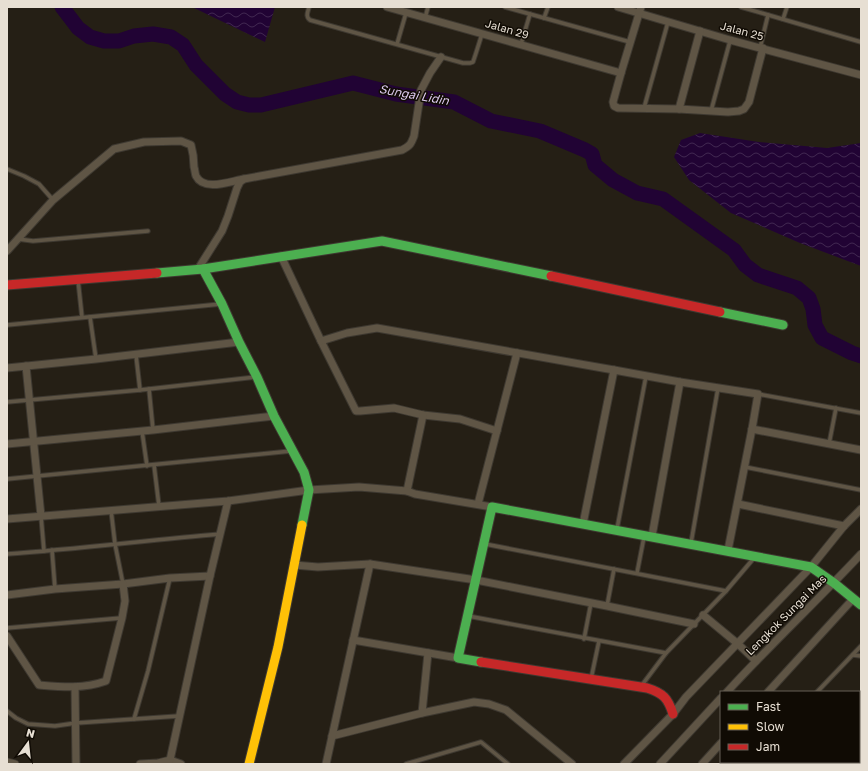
<svg xmlns="http://www.w3.org/2000/svg" width="868" height="771" font-family="'Golos Text',sans-serif">
  <style>
    .water { fill: url(#water-waves) }
    .lines { fill: none; stroke-linecap: round; stroke-linejoin: round }
    .river { stroke: #210334; stroke-width: 15 }
    .lane-casing { stroke: #3e3931; stroke-width: 5.5 }
    .street-casing { stroke: #3e3931; stroke-width: 9 }
    .fast-casing { stroke: #3e3931; stroke-width: 11 }
    .slow-casing { stroke: #3e3931; stroke-width: 11 }
    .jam-casing { stroke: #3e3931; stroke-width: 11 }
    .lane { stroke: #5f5545; stroke-width: 3.5 }
    .street { stroke: #5f5545; stroke-width: 7 }
    .fast { stroke: #4caf50; stroke-width: 9 }
    .slow { stroke: #ffc107; stroke-width: 9 }
    .jam { stroke: #c62828; stroke-width: 9 }
    .labels { text-anchor: middle; stroke-width: 3; stroke-linejoin: round; paint-order: stroke }
    .street-label { font-size: 11px; fill: #e7dfd3; stroke: #100b04 }
    .water-label { font-size: 12px; font-style: italic; fill: #dfccf2; stroke: #100b04 }
  </style>
  <defs>
    <pattern id="water-waves" width="16" height="10" patternUnits="userSpaceOnUse"><rect width="16" height="10" fill="#210334"/><path d="M0 5q4-4 8 0t8 0" fill="none" stroke="#412750"/></pattern>
  </defs>
  <rect width="100%" height="100%" fill="#251f15"/>
  <!-- water -->
  <g class="water">
    <path d="M192,7h83l-10,35z"/>
    <path d="M700,133l59,9 68,6 34,-5v123l-61,-23 -69,-30 -42,-33 -15,-23 7,-17z"/>
  </g>
  <g class="lines">
    <!-- river -->
    <path class="river" d="M62,7l16,21 12,9 14,4h15l15,-5 19,-2 18,3 12,8 13,20 29,29 12,8 12,3h12l92,-22 43,11 58,8 37,19 49,10 45,19 7,4 3,11 18,15 24,13 26,6 71,51 11,15 13,10 39,13 12,10 4,11 2,16 7,13 30,15 9,3"/>
    <!-- lane casing -->
    <g class="lane-casing">
      <g id="lane">
        <path d="M309,7c-1,5 -4,9 1,13l153,43h7l3,-1 3,-9 6,-19"/>
        <path d="M505,7l125,35"/>
        <path d="M741,7l120,35"/>
        <path d="M425,18l3,-11"/>
        <path d="M544,18l4,-11"/>
        <path d="M783,19l4,-12"/>
        <path d="M397,44l9,-31"/>
        <path d="M521,44l9,-30"/>
        <path d="M760,48l8,-33"/>
        <path d="M644,108l24,-86"/>
        <path d="M711,111l19,-70"/>
        <path d="M7,169l17,7 15,8 14,16"/>
        <path d="M18,239l15,2 115,-10"/>
        <path d="M78,280l4,37"/>
        <path d="M90,317l6,42"/>
        <path d="M7,325l214,-21"/>
        <path d="M136,355l4,35"/>
        <path d="M149,389l4,41"/>
        <path d="M758,394l103,19"/>
        <path d="M7,402l133,-12 116,-13"/>
        <path d="M142,431l5,35"/>
        <path d="M829,444l7,-36"/>
        <path d="M154,465l5,41"/>
        <path d="M745,467l116,23"/>
        <path d="M7,479l284,-28"/>
        <path d="M111,510l4,34 8,40"/>
        <path d="M41,516l3,35"/>
        <path d="M617,529l29,-153"/>
        <path d="M691,543l27,-155"/>
        <path d="M485,544l241,47"/>
        <path d="M52,550l3,39"/>
        <path d="M7,554c71,-5 142,-14 214,-20"/>
        <path d="M637,573l7,-36"/>
        <path d="M607,606l7,-37"/>
        <path d="M468,616l198,37"/>
        <path d="M7,628l114,-10"/>
        <path d="M584,639l7,-36"/>
        <path d="M853,655l8,1"/>
        <path d="M591,679l8,-38"/>
        <path d="M642,685l24,-32 60,-62 28,-33"/>
        <path d="M817,692l44,-46"/>
        <path d="M7,711l9,7 12,6 27,2 21,-3 103,-7"/>
        <path d="M134,719l14,-48 22,-93"/>
        <path d="M788,762l2,2"/>
        <path d="M406,764l75,-22 27,22"/>
        <path d="M751,764l2,-2"/>
      </g>
    </g>
    <!-- street casing -->
    <g class="street-casing">
      <g id="street">
        <path d="M387,7l234,66"/>
        <path d="M618,7l112,33 131,35"/>
        <path d="M641,7l-20,66 -8,29 1,4 4,2 61,1 49,3 11,-1 5,-2 5,-7 14,-54"/>
        <path d="M679,109l21,-78"/>
        <path d="M7,251l46,-51 61,-51 30,-7 37,-1 10,4c2,7 3,14 3,22 1,3 1,7 2,9 8,16 35,5 48,3"/>
        <path d="M281,256l40,85 35,70h4l34,-3 29,7 37,4 37,12"/>
        <path d="M198,269l24,-38 6,-15 9,-28 3,-6 4,-3 158,-29c8,-4 9,-6 12,-14l7,-46 9,-17 11,-16"/>
        <path d="M321,341l26,-8 30,-5 237,42"/>
        <path d="M26,366l15,150"/>
        <path d="M7,368l89,-9 143,-17"/>
        <path d="M752,429l109,21"/>
        <path d="M7,444l146,-14 121,-14"/>
        <path d="M407,491l16,-76"/>
        <path d="M478,504l39,-151"/>
        <path d="M738,504l106,22"/>
        <path d="M7,519l221,-18 81,-11 50,-3 48,4 8,3 77,13"/>
        <path d="M583,524l31,-154 66,12 78,12 -6,35 -24,121"/>
        <path d="M652,536l28,-154"/>
        <path d="M294,565l24,2 52,-3 106,16 131,26 87,18"/>
        <path d="M7,595l48,-6 68,-5 47,-6 40,-2"/>
        <path d="M703,615l35,29 18,17"/>
        <path d="M7,636l32,49c24,2 44,4 67,-4l16,-63 3,-17 -2,-17"/>
        <path d="M353,640l105,18"/>
        <path d="M75,687l1,77"/>
        <path d="M727,692c43,-47 90,-91 134,-138"/>
        <path d="M768,692l85,-93"/>
        <path d="M859,710l2,-2"/>
        <path d="M422,713l6,-60"/>
        <path d="M332,736l90,-23 52,-11 15,2 17,6 66,54"/>
        <path d="M170,760l11,4"/>
        <path d="M7,762l8,2"/>
        <path d="M140,764l18,-1 12,-3 40,-184 18,-75"/>
        <path d="M326,764l44,-200"/>
        <path d="M624,764l49,-50 13,-17 125,-130 33,-41 17,-17"/>
        <path d="M660,764l61,-66"/>
        <path d="M702,764l19,-21"/>
        <path d="M806,764l2,-2"/>
      </g>
    </g>
    <!-- fast casing -->
    <g class="fast-casing">
      <g id="fast">
        <path d="M203,269l19,35 17,38 18,35 17,39 30,56 5,18 -7,35"/>
        <path d="M157,273l46,-4 179,-28 169,35"/>
        <path d="M720,312l63,13"/>
        <path d="M481,662l-23,-4 34,-151 319,60 23,16 27,22"/>
      </g>
    </g>
    <!-- slow casing -->
    <g class="slow-casing">
      <path id="slow" d="M249,764l29,-117 24,-122"/>
    </g>
    <!-- jam casing -->
    <g class="jam-casing">
      <g id="jam">
        <path d="M551,276l169,36"/>
        <path d="M7,285l150,-12"/>
        <path d="M481,662l166,26c16,5 21,10 26,26"/>
      </g>
    </g>
    <!-- lane -->
    <use href="#lane" class="lane"/>
    <!-- street -->
    <use href="#street" class="street"/>
    <!-- fast -->
    <use href="#fast" class="fast"/>
    <!-- slow -->
    <use href="#slow" class="slow"/>
    <!-- jam -->
    <use href="#jam" class="jam"/>
  </g>
  <g class="labels">
    <!-- street labels -->
    <g class="street-label">
      <text transform="translate(507 29) rotate(16)" y="4">Jalan 29</text>
      <text transform="translate(742 31) rotate(15)" y="4">Jalan 25</text>
      <text transform="translate(786 615) rotate(-45)" y="4">Lengkok Sungai Mas</text>
    </g>
    <!-- water labels -->
    <g class="water-label">
      <text transform="translate(414 95) rotate(10)" y="4">Sungai Lidin</text>
    </g>
  </g>
  <!-- border -->
  <rect width="868" height="771" fill="none" stroke="#e7dfd3" stroke-width="16"/>
  <!-- legend -->
  <rect x="720" y="691" width="140" height="72" fill="#100b04" stroke="#666057"/>
  <rect x="728" y="704" width="20" height="6" fill="#4caf50" stroke="#666057"/>
  <text x="756" y="711" font-size="12" fill="#e7dfd3">Fast</text>
  <rect x="728" y="724" width="20" height="6" fill="#ffc107" stroke="#666057"/>
  <text x="756" y="731" font-size="12" fill="#e7dfd3">Slow</text>
  <rect x="728" y="744" width="20" height="6" fill="#c62828" stroke="#666057"/>
  <text x="756" y="751" font-size="12" fill="#e7dfd3">Jam</text>
  <!-- north arrow -->
  <g transform="translate(28 743) rotate(15)" stroke="#100b04" stroke-width="3" paint-order="stroke">
  <path d="M0-3L7 15L0 10L-7 15Z" fill="#e7dfd3"/>
  <text y="-6" font-size="11" font-weight="bold" text-anchor="middle" fill="#e7dfd3">N</text>
  </g>
</svg>
